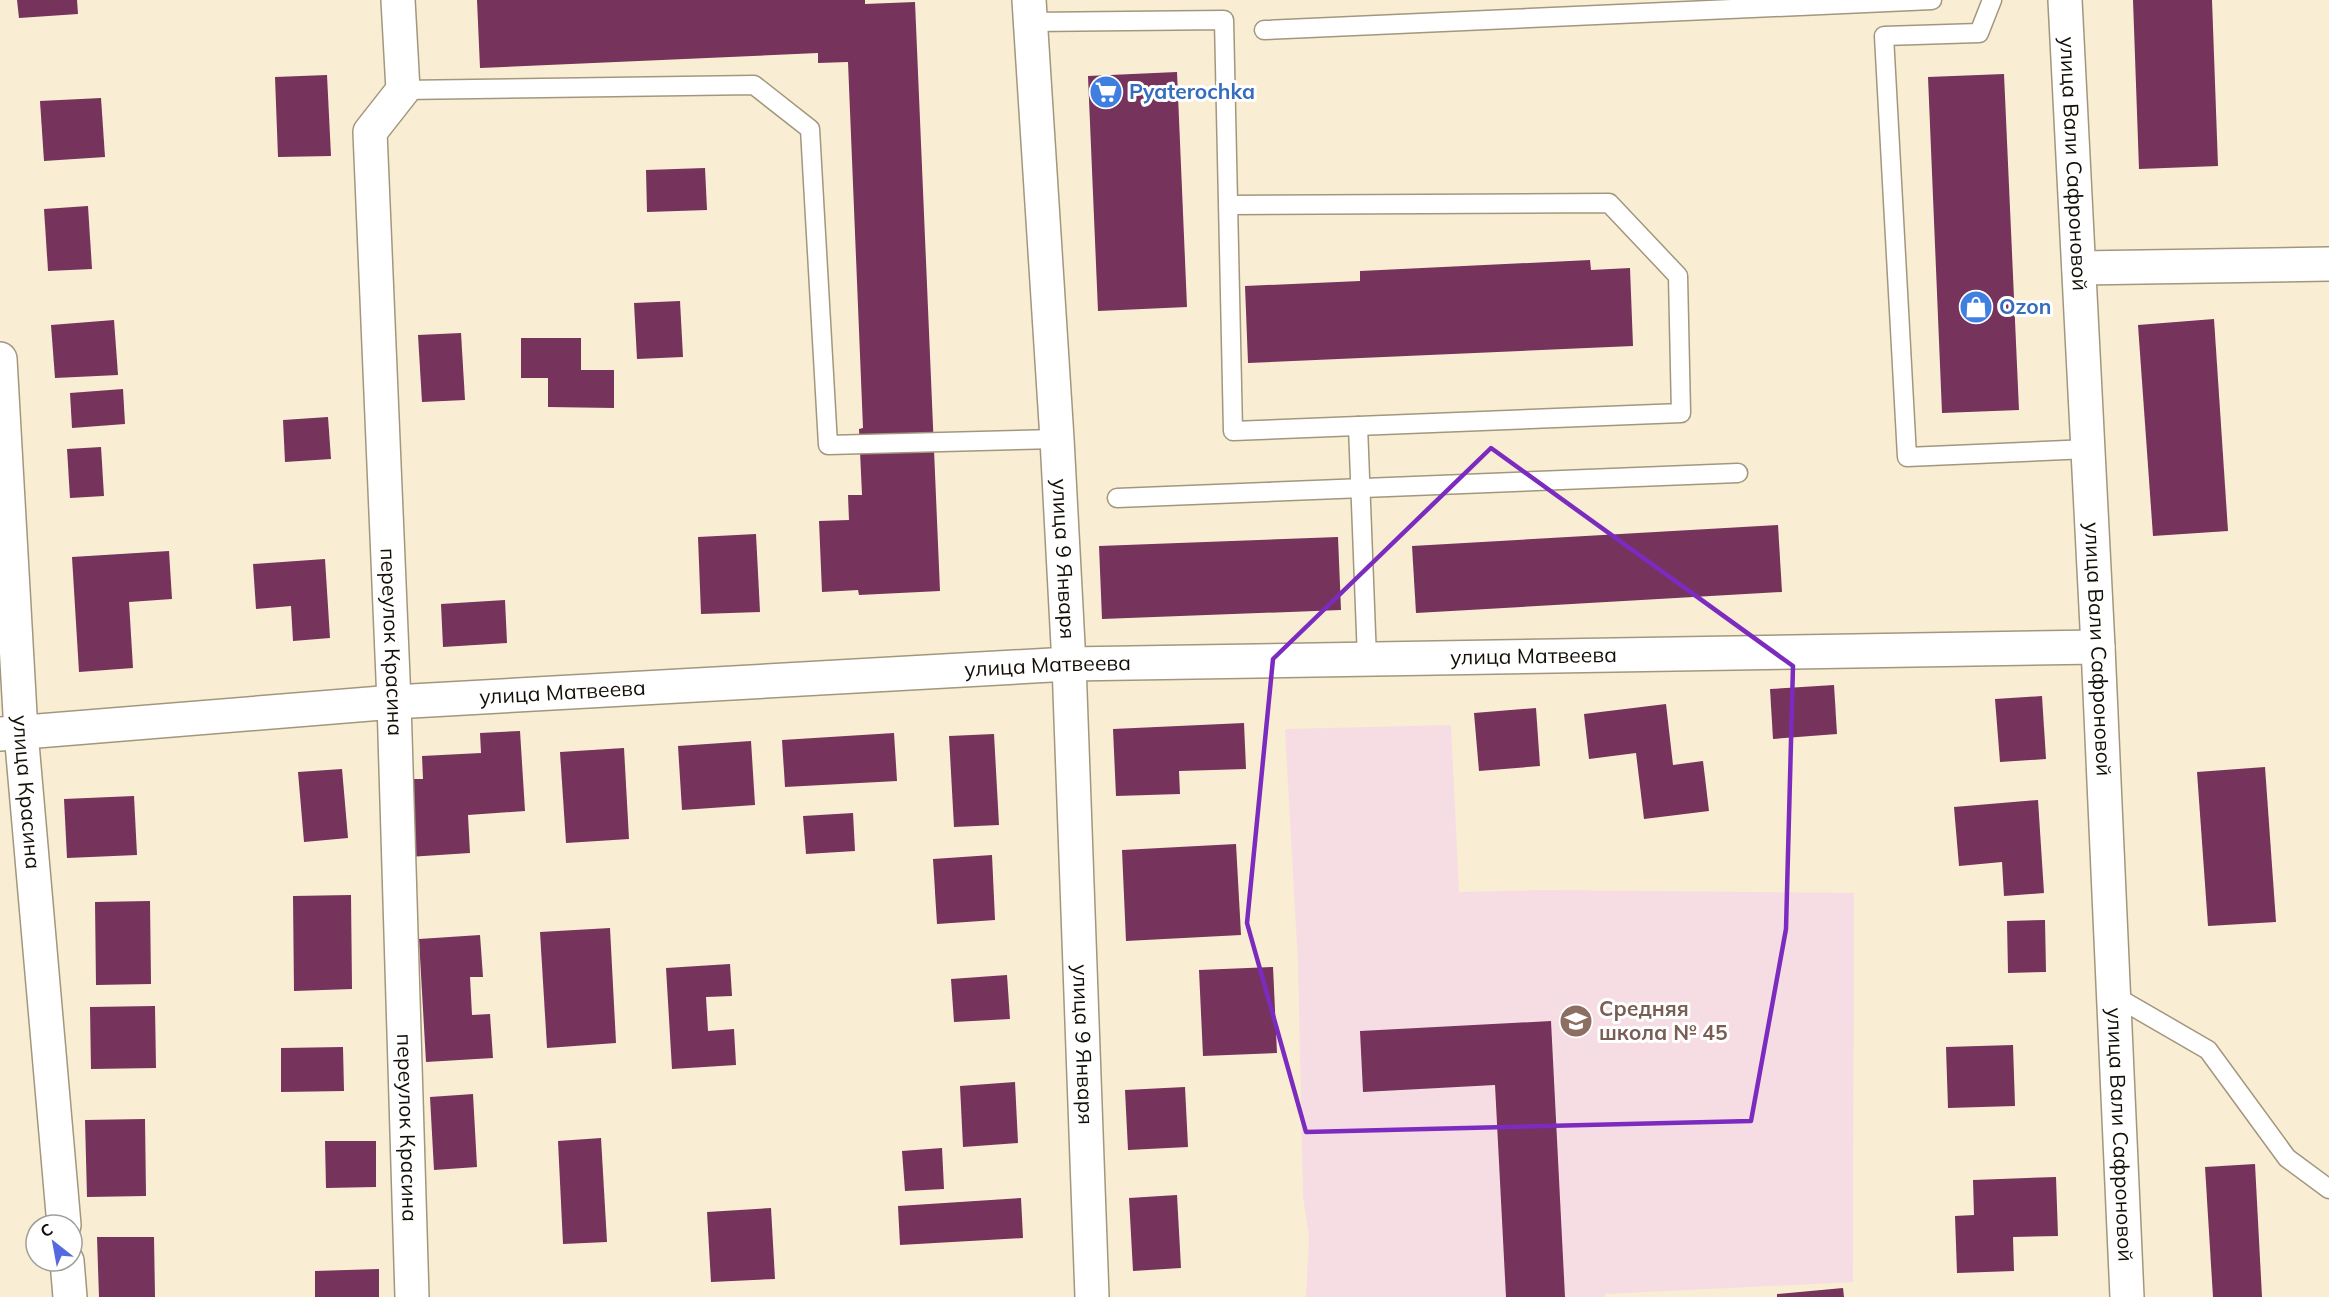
<svg xmlns="http://www.w3.org/2000/svg" width="2329" height="1297" font-family="Mulish,sans-serif">
  <style>
    .education { fill: #f6dde4 }
    .building { fill: #76335c }
    .lines { fill: none; stroke-linecap: round; stroke-linejoin: round }
    .service-casing { stroke: #a2977e; stroke-width: 21 }
    .minor-casing { stroke: #a2977e; stroke-width: 36 }
    .service { stroke: #fff; stroke-width: 18 }
    .minor { stroke: #fff; stroke-width: 33 }
    .marked { fill: none; stroke: #7b2cbf; stroke-width: 4.5; stroke-linejoin: round }
    .labels { text-anchor: middle; stroke-width: 6; stroke-linejoin: round; paint-order: stroke }
    .shop-label { font-size: 21px; font-weight: bold; fill: #366cbe; stroke: #fff; text-anchor: start }
    .street-label { font-size: 21px; fill: #130e06; stroke: #fff }
    .education-label { font-size: 21px; font-weight: bold; fill: #785e54; stroke: #fff; text-anchor: start }
  </style>
  <rect width="100%" height="100%" fill="#f9edd3"/>
  <!-- education -->
  <path class="education" d="M1451,725l8,167 85,-2 310,3 -1,389 -248,12v3h-299l3,-60 -6,-40 -5,-234 -13,-234z"/>
  <!-- building -->
  <g class="building">
    <path d="M17,0h60l1,14 -59,4z"/>
    <path d="M477,0h388v4l50,-2 25,589 -81,4 -1,-5 -36,2 -3,-71 30,-1 -1,-25h14l-3,-66 4,-1 -15,-366 -30,1v-10l-338,15z"/>
    <path d="M2133,0h79l6,166 -79,3z"/>
    <path d="M1177,72l10,235 -89,4 -10,-235z"/>
    <path d="M2004,74l15,336 -77,3 -14,-336z"/>
    <path d="M327,75l4,81 -53,1 -3,-80z"/>
    <path d="M101,98l4,59 -61,4 -4,-60z"/>
    <path d="M705,168l2,42 -60,2 -1,-42z"/>
    <path d="M88,206l4,63 -44,2 -4,-62z"/>
    <path d="M1590,260l1,10 39,-2 3,78 -385,17 -3,-77 115,-5v-10z"/>
    <path d="M680,301l3,56 -46,2 -3,-56z"/>
    <path d="M2214,319l14,212 -75,5 -15,-211z"/>
    <path d="M114,320l4,55 -63,3 -4,-53z"/>
    <path d="M461,333l4,67 -43,2 -4,-67z"/>
    <path d="M521,338h60v32h33v38l-66,-1v-29h-27z"/>
    <path d="M123,389l2,35 -53,4 -2,-35z"/>
    <path d="M328,417l3,42 -46,3 -2,-42z"/>
    <path d="M101,447l3,49 -34,2 -3,-49z"/>
    <path d="M1778,525l4,67 -366,21 -4,-67z"/>
    <path d="M756,534l4,78 -59,2 -3,-77z"/>
    <path d="M1338,537l3,73 -239,9 -3,-73z"/>
    <path d="M169,551l3,48 -43,3 4,66 -54,4 -7,-115z"/>
    <path d="M325,559l5,79 -37,3 -2,-35 -35,3 -3,-45z"/>
    <path d="M505,600l2,43 -64,4 -2,-43z"/>
    <path d="M1834,685l3,49 -64,5 -3,-50z"/>
    <path d="M2042,696l4,63 -46,3 -5,-63z"/>
    <path d="M1666,704l7,61 30,-4 6,50 -65,8 -8,-66 -47,6 -5,-45z"/>
    <path d="M1536,708l4,58 -61,5 -5,-58z"/>
    <path d="M1244,723l2,46 -67,2 1,23 -64,2 -3,-67z"/>
    <path d="M520,731l5,80 -57,4 2,38 -62,4 -5,-78h20l-1,-23 59,-3 -1,-20z"/>
    <path d="M894,733l3,48 -112,6 -3,-47z"/>
    <path d="M994,734l5,91 -45,2 -5,-91z"/>
    <path d="M751,741l4,64 -73,5 -4,-64z"/>
    <path d="M624,748l5,91 -63,4 -6,-91z"/>
    <path d="M2265,767l11,155 -68,4 -11,-154z"/>
    <path d="M342,769l6,69 -44,4 -6,-70z"/>
    <path d="M134,796l3,59 -70,3 -3,-59z"/>
    <path d="M2038,800l6,93 -40,3 -2,-34 -43,4 -5,-59z"/>
    <path d="M853,813l2,38 -49,3 -3,-38z"/>
    <path d="M1236,844l5,91 -115,6 -4,-91z"/>
    <path d="M992,855l3,65 -58,4 -4,-65z"/>
    <path d="M351,895l1,94 -58,2 -1,-95z"/>
    <path d="M150,901l1,83 -55,1 -1,-83z"/>
    <path d="M2045,920l1,52 -38,1 -1,-52z"/>
    <path d="M610,928l6,115 -69,5 -7,-116z"/>
    <path d="M480,935l3,42h-13l2,38 18,-1 3,44 -67,4 -7,-123z"/>
    <path d="M730,964l2,32 -26,1 2,34 26,-2 2,36 -64,4 -6,-101z"/>
    <path d="M1273,967l4,86 -74,3 -4,-86z"/>
    <path d="M1007,975l3,44 -56,3 -3,-43z"/>
    <path d="M155,1006l1,62 -65,1 -1,-62z"/>
    <path d="M1551,1021l14,276h-59l-11,-212 -132,7 -3,-61z"/>
    <path d="M2013,1045l2,61 -67,2 -2,-61z"/>
    <path d="M343,1047l1,44 -63,1v-44z"/>
    <path d="M1015,1082l3,61 -55,4 -3,-61z"/>
    <path d="M1185,1087l3,60 -60,3 -3,-60z"/>
    <path d="M473,1094l4,73 -43,3 -4,-73z"/>
    <path d="M145,1119l1,77 -59,1 -2,-77z"/>
    <path d="M601,1138l6,104 -44,2 -5,-103z"/>
    <path d="M325,1141h51v46l-50,1z"/>
    <path d="M942,1148l2,41 -39,2 -3,-40z"/>
    <path d="M2255,1164l7,133h-49l-8,-130z"/>
    <path d="M2056,1177l2,59 -45,1 1,34 -57,2 -2,-57 19,-1 -1,-35z"/>
    <path d="M1177,1195l4,73 -48,3 -4,-73z"/>
    <path d="M1021,1198l2,40 -123,7 -2,-39z"/>
    <path d="M771,1208l4,71 -64,3 -4,-70z"/>
    <path d="M97,1237h57l1,60h-56z"/>
    <path d="M379,1269v28h-64v-26z"/>
    <path d="M1843,1288l1,9h-67v-3z"/>
  </g>
  <g class="lines">
    <!-- service casing -->
    <g class="service-casing">
      <g id="service">
        <path d="M1992,0l-13,33 -95,3 23,421 181,-8"/>
        <path d="M1031,22l193,-2 9,411 448,-18 -3,-137 -69,-73 -381,2"/>
        <path d="M1264,30l668,-30"/>
        <path d="M403,90l351,-5 56,44 18,316 229,-6"/>
        <path d="M1358,426l9,233"/>
        <path d="M1117,498l621,-25"/>
        <path d="M2113,995l95,55 79,108 42,31"/>
      </g>
    </g>
    <!-- minor casing -->
    <g class="minor-casing">
      <g id="minor">
        <path id="s1" d="M398,0l5,90 -33,42 24,570 18,595"/>
        <path id="s2" d="M1029,0l28,439 12,225 23,633"/>
        <path id="s3" d="M2065,0l33,647 29,650"/>
        <path d="M2079,268l250,-4"/>
        <path id="s4" d="M0,359l21,373 43,493"/>
        <path id="s5" d="M0,734l394,-32 675,-38 1029,-17"/>
        <path d="M67,1261l3,36"/>
      </g>
    </g>
    <!-- service -->
    <use href="#service" class="service"/>
    <!-- minor -->
    <use href="#minor" class="minor"/>
  </g>
  <!-- marked area -->
  <path class="marked" d="M1491,448l302,218 -7,263 -35,192 -445,11 -59,-209 26,-264z"/>
  <!-- icons -->
  <defs>
    <g id="supermarket-disc" transform="scale(1.725)"><circle r="9.5" fill="#3f7fe0" stroke="#fff"/><path d="M-6-5.5h2.5l.6 2H6L4.5 2H-2.5L-4.4-4H-6ZM-1.5 3.2a1.3 1.3 0 1 0 .1 0ZM3 3.2a1.3 1.3 0 1 0 .1 0Z" fill="#fff"/></g>
    <g id="shop-disc" transform="scale(1.725)"><circle r="9.5" fill="#3f7fe0" stroke="#fff"/><path d="M-5-2.5h2.3a2.7 3.5 0 0 1 5.4 0H5L5.5 6h-11ZM-1.5-2.5h3a1.5 2.3 0 0 0-3 0Z" fill="#fff"/></g>
    <g id="school-disc" transform="scale(1.725)"><circle r="9.5" fill="#8d6e63" stroke="#fff"/><path d="M0-5L7-2L0 1L-7-2ZM-4 1L0 2.5L4 1V4Q0 6-4 4Z" fill="#fff"/></g>
  </defs>
  <g fill-rule="evenodd">
    <use href="#supermarket-disc" x="1106" y="92"/>
    <use href="#shop-disc" x="1976" y="307"/>
    <use href="#school-disc" x="1576" y="1021"/>
  </g>
  <g class="labels">
    <!-- shop labels -->
    <g class="shop-label">
      <text x="1129" y="99">Pyaterochka</text>
      <text x="1999" y="314">Ozon</text>
    </g>
    <!-- street labels -->
    <g class="street-label">
      <text dy="7" stroke="none"><textPath href="#s3" startOffset="164">улица Вали Сафроновой</textPath></text>
      <text dy="7" stroke="none"><textPath href="#s2" startOffset="560">улица 9 Января</textPath></text>
      <text dy="7" stroke="none"><textPath href="#s1" startOffset="654">переулок Красина</textPath></text>
      <text dy="7" stroke="none"><textPath href="#s3" startOffset="650">улица Вали Сафроновой</textPath></text>
      <text dy="7" stroke="none"><textPath href="#s5" startOffset="1536">улица Матвеева</textPath></text>
      <text dy="7" stroke="none"><textPath href="#s5" startOffset="1050">улица Матвеева</textPath></text>
      <text dy="7" stroke="none"><textPath href="#s5" startOffset="564">улица Матвеева</textPath></text>
      <text dy="7" stroke="none"><textPath href="#s4" startOffset="434">улица Красина</textPath></text>
      <text dy="7" stroke="none"><textPath href="#s2" startOffset="1046">улица 9 Января</textPath></text>
      <text dy="7" stroke="none"><textPath href="#s1" startOffset="1140">переулок Красина</textPath></text>
      <text dy="7" stroke="none"><textPath href="#s3" startOffset="1136">улица Вали Сафроновой</textPath></text>
    </g>
    <!-- education labels -->
    <g class="education-label">
      <text x="1599" y="1016">Средняя<tspan x="1599" dy="24">школа № 45</tspan></text>
    </g>
  </g>
  <!-- north arrow -->
  <g transform="translate(54 1243) rotate(329)"><circle r="28" fill="#ffffff" stroke="#a19f9b" stroke-width="1.5"/>
  <path d="M0-4.5L10 22L0 15L-10 22Z" fill="#556ae0"/>
  <text y="-9" font-size="16" font-weight="bold" text-anchor="middle" fill="#130e06">С</text>
  </g>
</svg>
